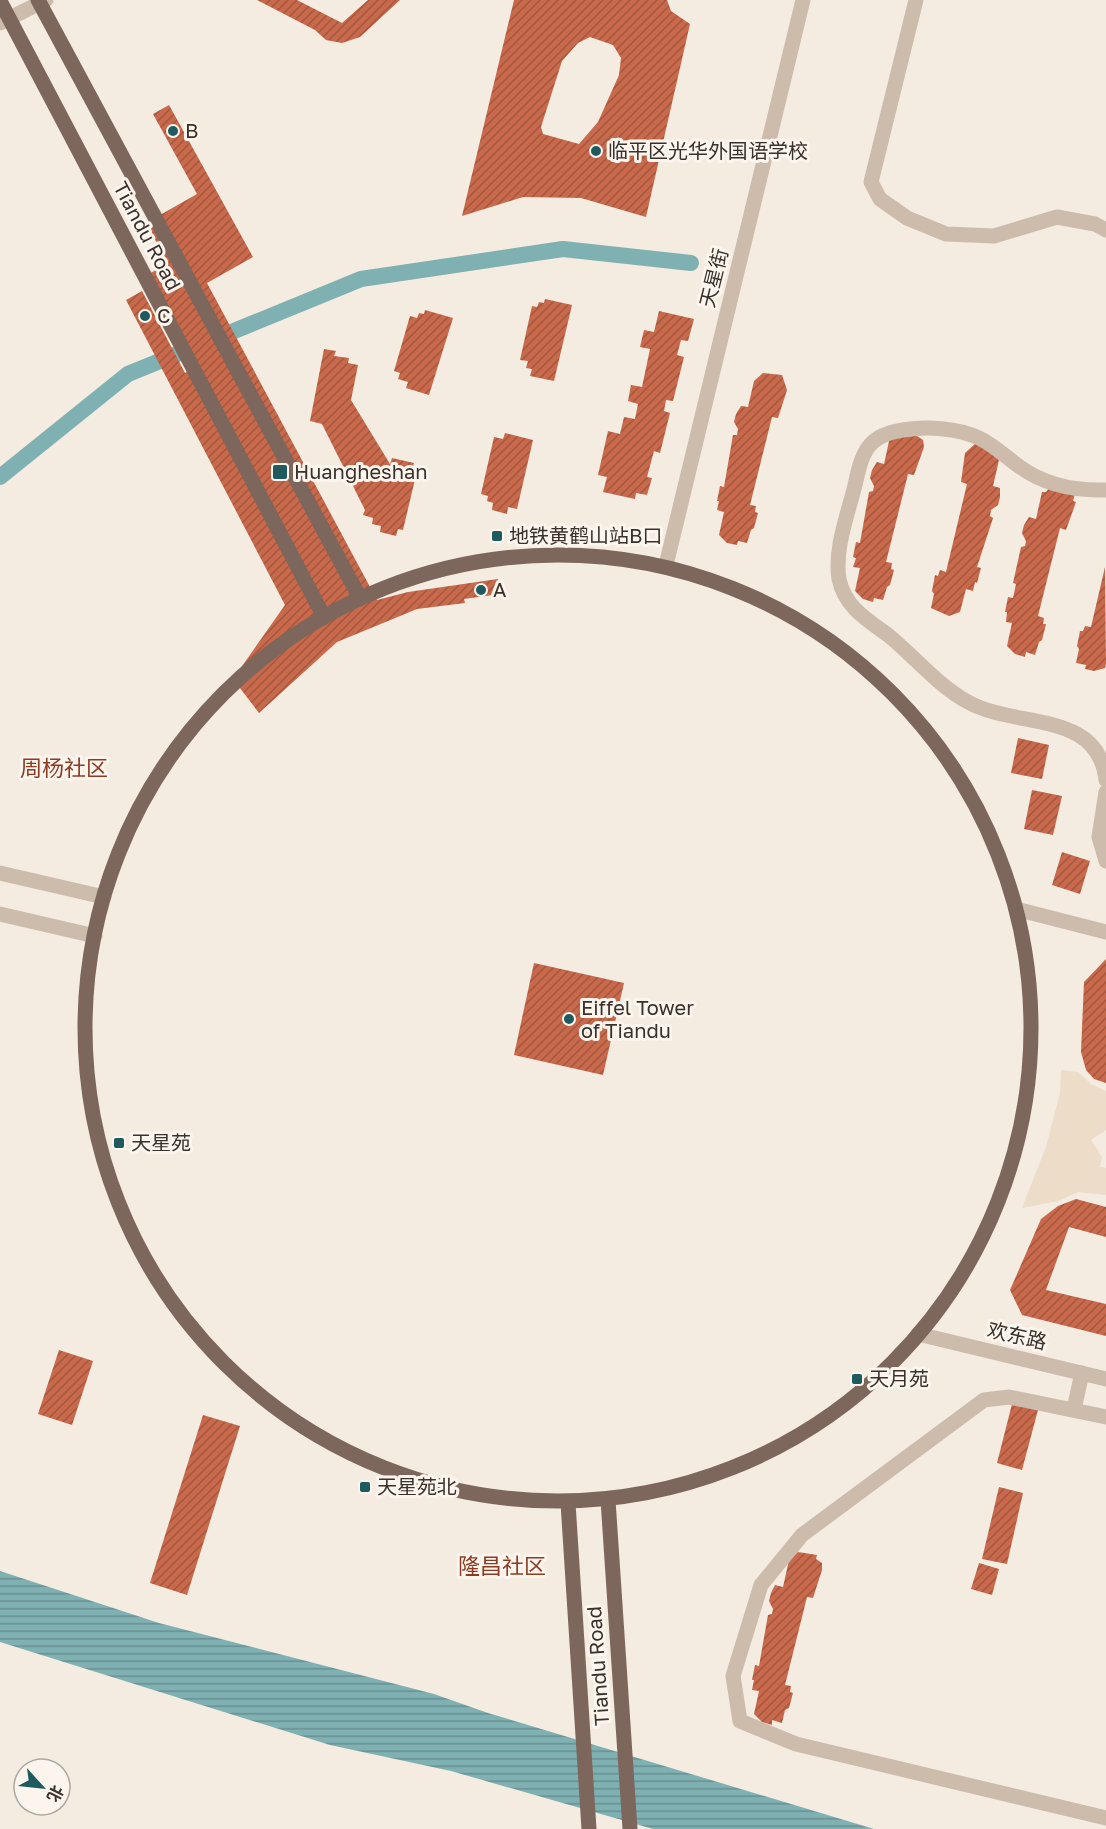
<svg xmlns="http://www.w3.org/2000/svg" width="1106" height="1829" font-family="'Golos Text','Noto Sans SC',sans-serif">
  <style>
    .plaza { fill: #ecdcc8 }
    .water { fill: url(#water-rules) }
    .lines { fill: none; stroke-linecap: round; stroke-linejoin: round }
    .canal { stroke: #7fb0b2; stroke-width: 16 }
    .building { fill: url(#building-hatch); fill-rule: evenodd }
    .minor { stroke: #cdbbac; stroke-width: 15 }
    .major { stroke: #7d675c; stroke-width: 15 }
    .poi-dot { fill: #1f5a5e; stroke: #fbf5ee; stroke-width: 2 }
    .labels { text-anchor: middle; stroke-width: 6; stroke-linejoin: round; paint-order: stroke }
    .poi-label { font-size: 20px; fill: #3b302b; stroke: #fbf5ee; text-anchor: start }
    .street-label { font-size: 20px; fill: #3b302b; stroke: #fbf5ee }
    .quarter-label { font-size: 22px; fill: #8c3b22; stroke: #fbf5ee }
  </style>
  <defs>
    <pattern id="water-rules" width="6" height="5" patternUnits="userSpaceOnUse" patternTransform="scale(1.5)"><rect width="6" height="5" fill="#7fb0b2"/><path d="M0 2.5h6" fill="none" stroke="#699091"/></pattern>
    <pattern id="building-hatch" width="6" height="6" patternUnits="userSpaceOnUse" patternTransform="scale(1.5)"><rect width="6" height="6" fill="#c8694b"/><path d="M-1 1l2-2M0 6l6-6M5 7l2-2" fill="none" stroke="#a4573f"/></pattern>
  </defs>
  <rect width="100%" height="100%" fill="#f4ebe1"/>
  <!-- plaza -->
  <path class="plaza" d="M1061,1070l17,2 13,12 15,7v39l-15,10 11,17 -2,10 6,1v27l-28,-3 -20,9 -36,7 24,-61 14,-54z"/>
  <!-- water -->
  <path class="water" d="M0,1571l159,52 275,71 54,19 386,116h-221l-202,-58 -121,-26 -330,-103z"/>
  <g class="lines">
    <!-- canal -->
    <g class="canal">
      <path d="M212,340l149,-61 202,-30 128,14"/>
      <path d="M0,477l128,-103 49,-20"/>
    </g>
  </g>
  <!-- building -->
  <g class="building">
    <path d="M257,0h40l45,23 26,-23h32l-40,37 -18,6 -16,-3 -11,-10z"/>
    <path d="M514,0h153l4,11 19,13 -44,193 -65,-19 -58,-1 -61,19zM590,37l23,8 8,13 -2,17 -21,47 -19,22 -36,-10 -2,-7 21,-66 16,-18z"/>
    <path d="M169,105l84,152 -46,26 170,317 31,-8 90,-13 2,15 -36,5 1,4 -48,6 -80,33 -78,71 -26,-34 52,-74 -159,-305 16,-9 43,82 7,-4 -43,-95 19,-11 -22,-40 51,-29 -44,-80z"/>
    <path d="M545,299l27,6 -18,76 -24,-5 2,-7 -6,-1 2,-7 -8,-1 12,-54 5,1 2,-5 5,1z"/>
    <path d="M425,310l28,8 -24,77 -23,-7 2,-6 -10,-3 2,-6 -6,-2 16,-55 7,2 2,-5 5,1z"/>
    <path d="M659,311l35,8 -6,22 -7,-1 -4,15 7,2 -11,44 -7,-1 -2,11 6,2 -10,40 -6,-2 -7,26 5,1 -5,17 -11,-2 -1,6 -32,-7 4,-15 -9,-2 10,-44 12,3 4,-17 11,2 3,-15 -10,-3 3,-16 11,2 8,-38 -10,-2 4,-17 10,2z"/>
    <path d="M324,349l12,2 -2,5 15,2 -1,5 10,2 -7,35 39,64 2,-6 22,5 -2,7 5,1 -14,59 -5,-1 -2,7 -16,-4 1,-6 -9,-2 1,-6 -10,-3 2,-5 -43,-86 -12,-3z"/>
    <path d="M763,373l19,2 5,15 -9,28 -6,-1 -22,88 6,1 -1,6 3,1 -4,15 -3,2 -4,13 -9,-2 -1,4 -10,-2 -8,-8 5,-23 -7,-2 2,-9h-2l3,-15 4,1 9,-52h4l1,-6 -4,-7 2,-8 5,-8 7,1 6,-26z"/>
    <path d="M505,433l28,7 -16,69 -9,-2 -1,7 -15,-4 1,-7 -6,-2 1,-5 -7,-2 13,-57 9,2z"/>
    <path d="M917,436l6,4 1,7 -10,28 -6,-1 -22,88 6,1 -1,6 3,1 -4,15 -3,2 -4,13 -9,-2 -1,4 -10,-3 -8,-8 5,-23 -7,-1 3,-9 -3,-1 3,-15 4,1 9,-51 4,-1 1,-5 -4,-8 2,-8 5,-8 7,2 6,-27z"/>
    <path d="M977,442l22,18 -6,26 7,2v9l-2,8 -7,5 -1,6 3,2 -16,49 4,1 -4,15 -2,-1 -2,9 -7,-2 -6,23 -11,4 -18,-8 3,-14 -2,-3 3,-16 3,1 2,-6 6,2 21,-88 -6,-2 4,-29z"/>
    <path d="M1052,484l23,10 -2,7 3,1 -10,28 -6,-2 -22,88 6,2 -1,6h3l-4,16 -3,2 -4,13 -9,-3 -1,5 -10,-3 -8,-8 5,-23 -6,-1 1,-10h-2l3,-15 5,1 3,-14 -3,-1 8,-36 4,-1 1,-5 -4,-8 2,-8 5,-8 7,2 6,-27h4z"/>
    <path d="M1105,567l1,97 -1,4 -11,3 -9,-2 1,-4 -10,-2 3,-14 -2,-3 3,-15h3l2,-5 6,1z"/>
    <path d="M1018,738l31,7 -7,34 -31,-6z"/>
    <path d="M1032,790l30,6 -9,39 -29,-6z"/>
    <path d="M1062,852l28,9 -10,33 -28,-9z"/>
    <path d="M1106,959v124l-12,-4 -8,-9 -5,-18 3,-70z"/>
    <path d="M534,963l90,20 -21,92 -89,-20z"/>
    <path d="M1076,1199l30,8v30l-37,-10 -23,63 60,14v32l-84,-21 -12,-25 31,-71 17,-13z"/>
    <path d="M59,1350l34,11 -21,64 -34,-11z"/>
    <path d="M1012,1404l26,6 -16,60 -25,-7z"/>
    <path d="M203,1415l37,11 -53,169 -37,-12z"/>
    <path d="M999,1487l24,6 -16,71 -25,-5z"/>
    <path d="M798,1552l19,3 -1,4 6,4v7l-9,28 -6,-1 -22,88 6,1 -1,6 3,1 -4,15 -4,2 -3,13 -10,-3v5l-10,-3 -8,-8 5,-23 -7,-1 2,-10h-2l3,-15 4,1 9,-51 4,-1 1,-5 -4,-8 2,-8 4,-8 8,2 6,-27z"/>
    <path d="M979,1563l20,6 -7,26 -21,-6z"/>
  </g>
  <g class="lines">
    <!-- minor -->
    <g class="minor">
      <path d="M916,0l-45,182 9,17 27,19 39,16 48,2 63,-19 38,7 11,6"/>
      <path d="M0,23l46,-23"/>
      <path d="M1106,490c-31,1 -61,-5 -86,-23 -13,-9 -26,-22 -41,-29 -22,-10 -52,-12 -76,-8 -36,5 -41,23 -48,55 -7,29 -21,64 -16,94 6,28 27,40 49,56 27,22 49,50 80,67 48,27 130,7 138,78"/>
      <path d="M666,565l137,-565"/>
      <path d="M1106,792l-7,45 7,24"/>
      <path d="M0,873l104,24"/>
      <path d="M1016,909l90,23"/>
      <path d="M0,914l95,22"/>
      <path d="M918,1334l188,45"/>
      <path d="M1074,1409l8,-36"/>
      <path d="M1106,1417l-97,-20 -25,3 -182,135 -41,50 -28,91 7,45 56,23 310,74"/>
    </g>
    <!-- major -->
    <g class="major">
      <path d="M38,0l322,598"/>
      <path d="M0,1l324,616"/>
      <circle cx="558" cy="1028" r="473"/>
      <path d="M608,1500l22,329"/>
      <path d="M568,1503l21,326"/>
    </g>
  </g>
  <!-- markers -->
  <g class="poi-dot">
    <circle cx="173" cy="131" r="6"/>
    <circle cx="596" cy="151" r="6"/>
    <circle cx="145" cy="316" r="6"/>
    <rect x="272" y="464" width="16" height="16" rx="3"/>
    <rect x="491" y="530" width="12" height="12" rx="3"/>
    <circle cx="481" cy="590" r="6"/>
    <circle cx="569" cy="1019" r="6"/>
    <rect x="113" y="1137" width="12" height="12" rx="3"/>
    <rect x="851" y="1373" width="12" height="12" rx="3"/>
    <rect x="359" y="1481" width="12" height="12" rx="3"/>
  </g>
  <g class="labels">
    <!-- poi labels -->
    <g class="poi-label">
      <text x="185" y="138">B</text>
      <text x="608" y="158">临平区光华外国语学校</text>
      <text x="157" y="323">C</text>
      <text x="294" y="479">Huangheshan</text>
      <text x="509" y="543">地铁黄鹤山站B口</text>
      <text x="493" y="597">A</text>
      <text x="581" y="1015">Eiffel Tower<tspan x="581" dy="23">of Tiandu</tspan></text>
      <text x="131" y="1150">天星苑</text>
      <text x="869" y="1386">天月苑</text>
      <text x="377" y="1494">天星苑北</text>
    </g>
    <!-- street labels -->
    <g class="street-label">
      <text transform="translate(147 236) rotate(62)" y="7">Tiandu Road</text>
      <text transform="translate(714 278) rotate(-76)" y="7">天星街</text>
      <text transform="translate(1017 1336) rotate(13)" y="7">欢东路</text>
      <text transform="translate(598 1666) rotate(-94)" y="7">Tiandu Road</text>
    </g>
    <!-- quarter labels -->
    <g class="quarter-label">
      <text x="64" y="776">周杨社区</text>
      <text x="502" y="1574">隆昌社区</text>
    </g>
  </g>
  <!-- north arrow -->
  <g transform="translate(42 1787) rotate(117)"><circle r="28" fill="#fbf5ee" stroke="#aea6a0" stroke-width="1.5"/>
  <path d="M0-4.5L10 22L0 15L-10 22Z" fill="#1f5a5e"/>
  <text y="-9" font-size="16" font-weight="bold" text-anchor="middle" fill="#3b302b">北</text>
  </g>
</svg>
